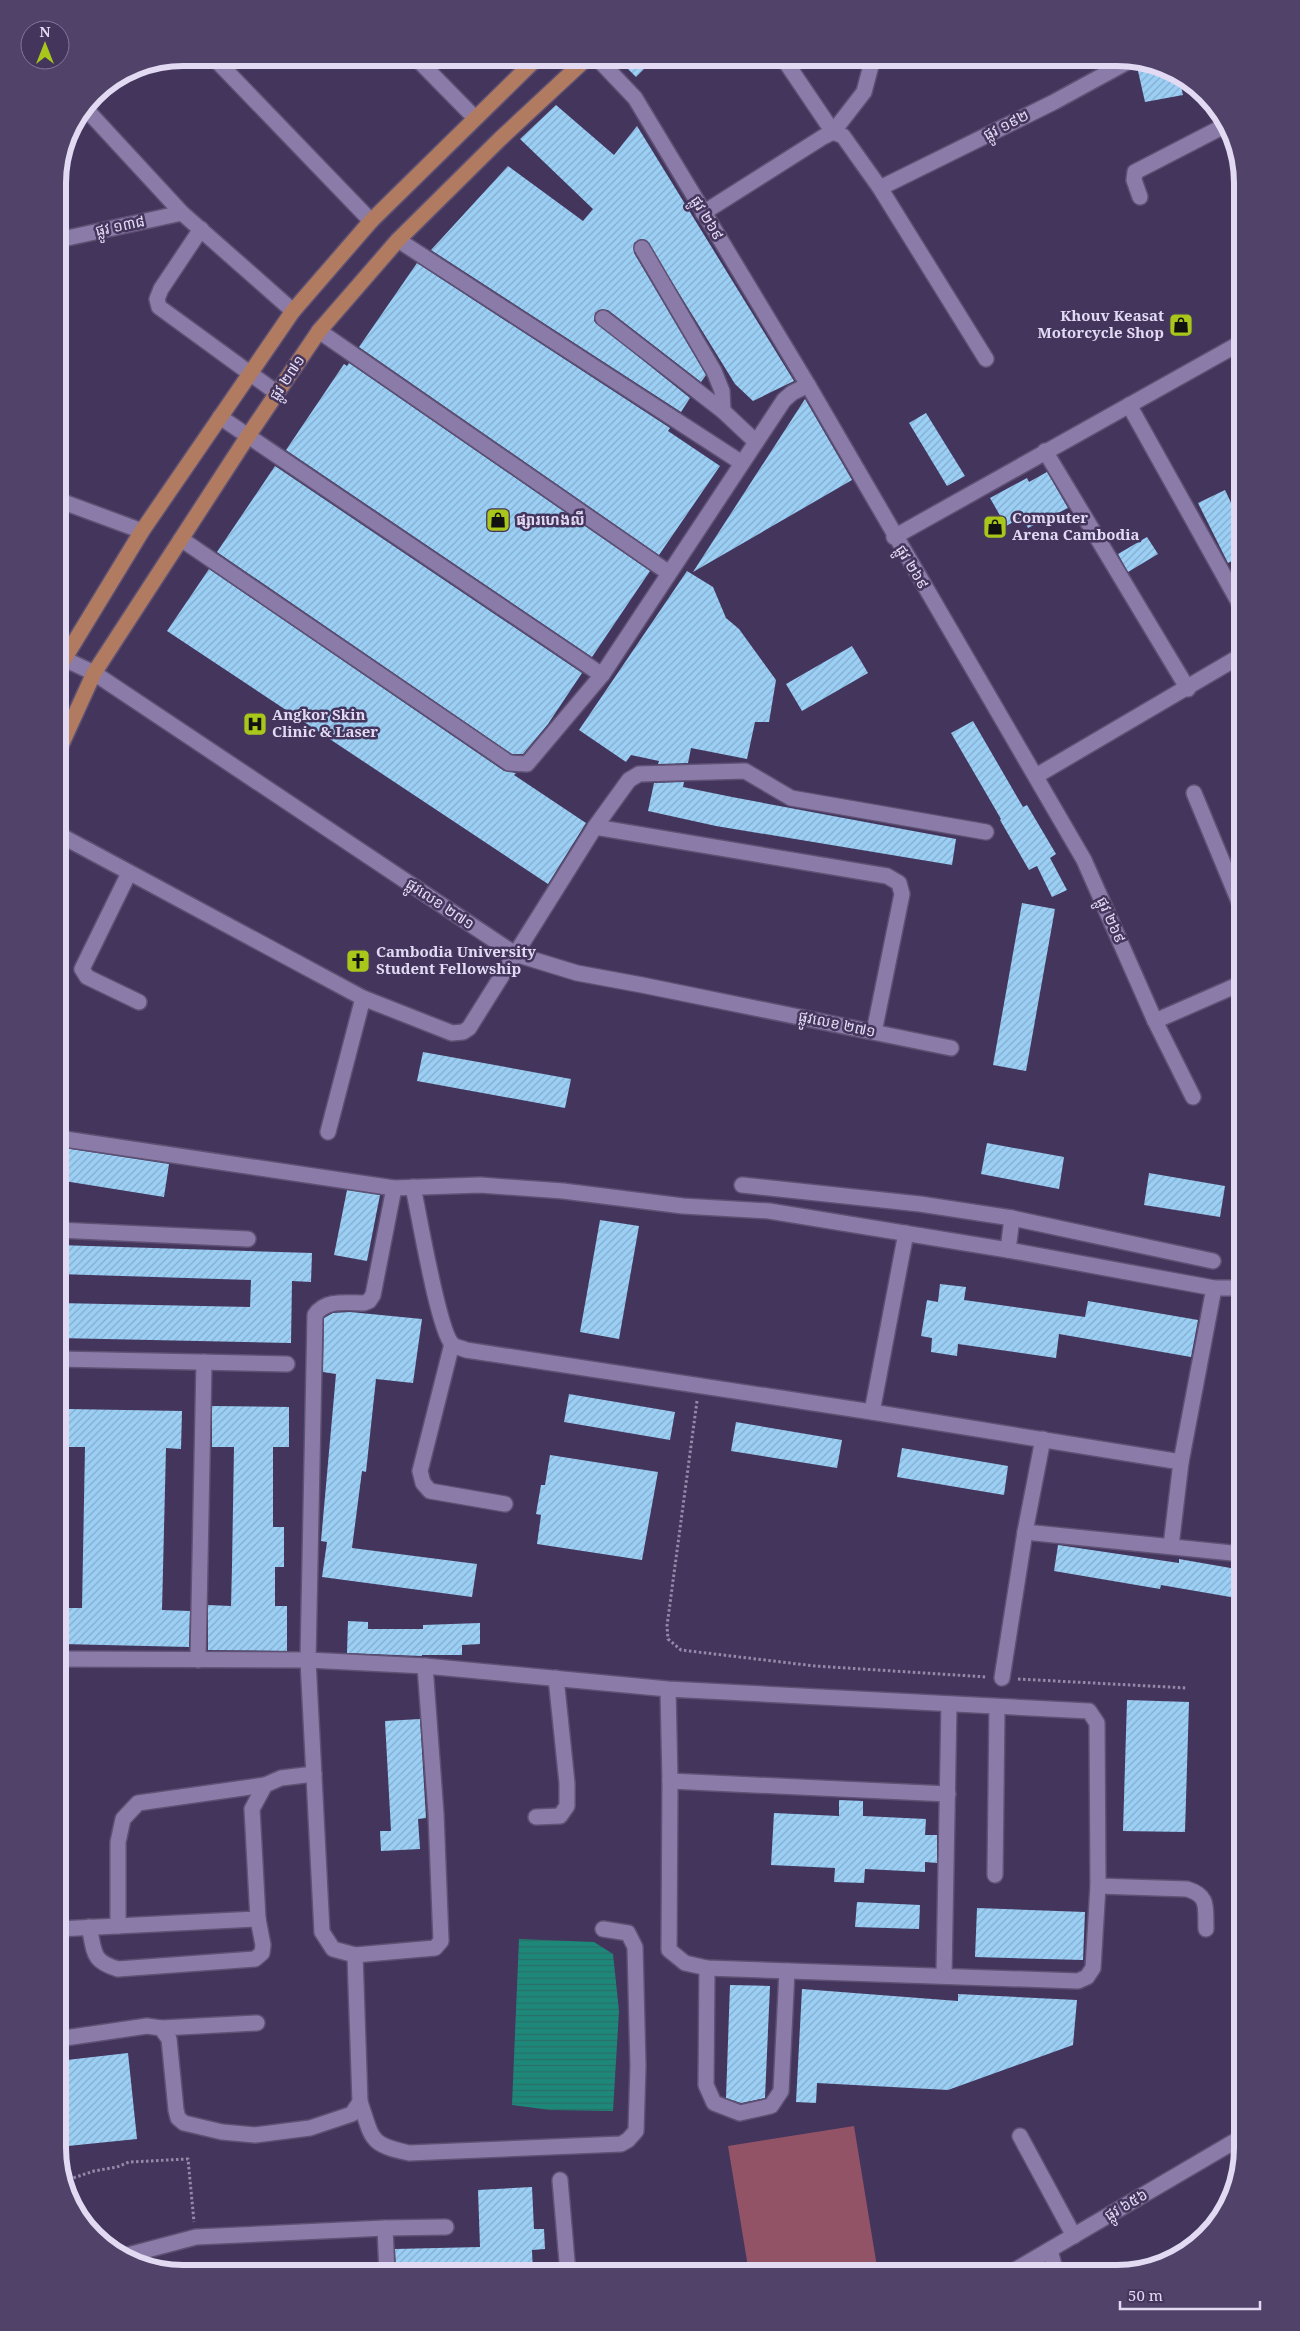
<svg xmlns="http://www.w3.org/2000/svg" width="1300" height="2331" font-family="'Noto Serif','Noto Sans Khmer',serif">
  <style>
    .green { fill: #925367 }
    .water { fill: url(#water-rules) }
    .building { fill: url(#building-hatch) }
    .lines { fill: none; stroke-linecap: round; stroke-linejoin: round }
    .minor-casing { stroke: #5e5173; stroke-width: 18 }
    .major-casing { stroke: #5e5173; stroke-width: 18 }
    .path { stroke: #9589a9; stroke-width: 3; stroke-dasharray: 2.5 2.5; stroke-linecap: butt }
    .minor { stroke: #8b7ba9; stroke-width: 15 }
    .major { stroke: #b07b61; stroke-width: 15 }
    .labels { text-anchor: middle; stroke-width: 5; stroke-linejoin: round; paint-order: stroke }
    .street-label { font-size: 15px; fill: #e2daf3; stroke: #44355d }
    .poi-label { font-size: 15px; font-weight: bold; fill: #e2daf3; stroke: #44355d; text-anchor: start }
    .rim { fill: none; stroke: #e2daf3; stroke-width: 6 }
  </style>
  <defs>
    <pattern id="water-rules" width="6" height="5" patternUnits="userSpaceOnUse" patternTransform="scale(1.25)"><rect width="6" height="5" fill="#1d8879"/><path d="M0 2.5h6" fill="none" stroke="#2b6f68"/></pattern>
    <pattern id="building-hatch" width="6" height="6" patternUnits="userSpaceOnUse" patternTransform="scale(1.25)"><rect width="6" height="6" fill="#9bcff5"/><path d="M-1 1l2-2M0 6l6-6M5 7l2-2" fill="none" stroke="#85acca"/></pattern>
  </defs>
  <rect width="100%" height="100%" fill="#44355d"/>
  <!-- green -->
  <path class="green" d="M854,2126l24,147h-129l-21,-127z"/>
  <!-- water -->
  <path class="water" d="M519,1939l75,3 19,12 6,57 -6,100 -63,-1 -38,-5z"/>
  <!-- building -->
  <g class="building">
    <path d="M632,58h23l-19,19 -12,-12z"/>
    <path d="M1152,68l27,10 4,17 -38,7 -7,-31z"/>
    <path d="M556,105l58,50 23,-29 157,255 -41,20 -18,-17 -89,-144 -5,-1 -7,4v10l72,122 -5,7 -93,-72h-9l-4,3 -1,8 96,77 -9,14 -250,-162 77,-84 75,55 10,-12 -73,-70z"/>
    <path d="M417,263l253,165 -2,3 52,35 -61,89 -300,-208z"/>
    <path d="M349,363l301,208 -58,86 -306,-207 58,-86 3,2z"/>
    <path d="M805,399l47,81 -159,92z"/>
    <path d="M926,413l39,63 -18,10 -38,-63z"/>
    <path d="M275,466l307,207 -34,51 -25,30h-11l-295,-202z"/>
    <path d="M1047,472l21,36 -40,20 -6,-11 -16,9 -16,-28 37,-20 2,4z"/>
    <path d="M1225,490l17,36v30l-14,7 -30,-60z"/>
    <path d="M1147,537l11,17 -30,18 -10,-18z"/>
    <path d="M209,569l295,202 12,2 -2,2 72,48 -38,61 -381,-253z"/>
    <path d="M687,571l26,16 13,31 13,11 37,51 -7,42h-14l-8,37 -56,-11 -3,15 -30,1 1,-3 -28,-6 -5,7 -47,-32z"/>
    <path d="M852,646l16,27 -66,38 -16,-27z"/>
    <path d="M973,721l50,86 4,-2 29,49 -6,4 17,32 -15,7 -15,-31 -8,4 -29,-50 1,-1 -50,-86z"/>
    <path d="M684,782l-1,5 49,10 224,42 -4,26 -236,-39 -68,-15 6,-28z"/>
    <path d="M1022,903l33,6 -29,162 -33,-6z"/>
    <path d="M423,1052l148,27 -6,29 -148,-27z"/>
    <path d="M987,1143l77,14 -5,32 -78,-15z"/>
    <path d="M58,1147l111,17 -5,33 -106,-17z"/>
    <path d="M1149,1173l76,13 -5,31 -76,-12z"/>
    <path d="M347,1190l33,5 -13,66 -33,-6z"/>
    <path d="M600,1220l39,6 -20,113 -39,-7z"/>
    <path d="M58,1245l254,8 -1,29 -19,-1 -1,62 -233,-5v-35l192,4 1,-27 -193,-6z"/>
    <path d="M940,1284l26,3 -2,13 121,17 3,-16 110,19 -7,37 -132,-23 -3,24 -98,-14 -1,12 -26,-4 1,-14 -11,-2 6,-36 11,2z"/>
    <path d="M350,1312l72,7 -9,64 -37,-4 -10,93 -4,-1 -10,77 125,16 -5,33 -150,-20 5,-35 -6,-1 15,-167 -13,-2 1,-54 9,-5z"/>
    <path d="M569,1394l106,18 -5,28 -106,-18z"/>
    <path d="M212,1406l77,1v40h-16v80h11v40h-9v39h12v45l-79,-1v-45l23,1 1,-40 2,-119h-22z"/>
    <path d="M68,1409l114,2 -1,38 -15,-1 -4,162 28,1 -1,36 -127,-3 1,-36h19l3,-161h-17z"/>
    <path d="M736,1422l106,18 -5,28 -106,-17z"/>
    <path d="M902,1448l106,18 -4,29 -107,-18z"/>
    <path d="M550,1455l108,17 -16,88 -105,-16 4,-29 -5,-1 5,-29h4z"/>
    <path d="M1058,1545l121,18v-4l63,11v29l-81,-14 -1,4 -106,-18z"/>
    <path d="M348,1621l20,1v7h55v-4l57,-2v21l-18,1v10h-40v1l-75,-3z"/>
    <path d="M1127,1700l62,2 -4,130 -62,-1z"/>
    <path d="M420,1719l6,99 -8,1 2,30 -39,2 -1,-20h11l-6,-110z"/>
    <path d="M839,1800l24,1v15l63,3 -1,16h12v28l-12,-1v10l-60,-3 -1,14 -30,-1 1,-14 -64,-3 3,-52 65,3z"/>
    <path d="M857,1902l63,3 -1,24 -64,-2z"/>
    <path d="M977,1908l108,4 -2,48 -108,-3z"/>
    <path d="M730,1985l40,1 -5,112 -24,5 -15,-5z"/>
    <path d="M802,1989l156,12v-7l119,6 -4,45 -125,45 -131,-7 -1,20 -20,-1z"/>
    <path d="M128,2053l9,86 -79,8v-86z"/>
    <path d="M532,2187l2,42h10l1,20 -13,1 1,23h-137l-1,-24 85,-2 -2,-57z"/>
  </g>
  <g class="lines">
    <!-- minor casing -->
    <g class="minor-casing">
      <g id="minor">
        <path d="M214,58l157,163"/>
        <path d="M416,58l58,59"/>
        <path d="M597,58l38,40 173,287 276,475 71,161 38,76"/>
        <path d="M783,58l50,74 31,-40 9,-34"/>
        <path d="M85,108l97,105 111,98"/>
        <path d="M880,188l174,-86 77,-42"/>
        <path d="M1140,197l-6,-17 1,-8 91,-47"/>
        <path d="M703,213l120,-76 10,-5 10,4 37,52 106,171"/>
        <path d="M201,229l-40,60 -4,10 2,8 118,86"/>
        <path d="M58,240l124,-27"/>
        <path d="M398,240l344,223"/>
        <path d="M642,248l72,123 8,20 1,20"/>
        <path d="M603,318l120,93 33,31"/>
        <path d="M319,331l350,242"/>
        <path d="M1129,405l113,203"/>
        <path d="M220,417l382,258"/>
        <path d="M1045,451l143,238"/>
        <path d="M58,500l84,31"/>
        <path d="M894,537l348,-195"/>
        <path d="M181,539l328,224 18,1 75,-89 182,-275 8,-7 16,-8"/>
        <path d="M58,656l36,17 421,281 62,19 65,12 309,63"/>
        <path d="M1036,776l206,-121"/>
        <path d="M1194,793l48,116"/>
        <path d="M595,827l292,49 12,7 3,11 -28,138"/>
        <path d="M58,834l305,164 89,35 11,-1 6,-4 126,-201 34,-47 10,-6 106,-3 46,27 195,34"/>
        <path d="M129,873l-47,96 5,8 52,25"/>
        <path d="M1155,1021l87,-38"/>
        <path d="M328,1132l35,-134"/>
        <path d="M58,1138l336,50 86,-3 83,6 120,15 86,5 239,39 206,38h28"/>
        <path d="M742,1185l178,19 92,14 201,43"/>
        <path d="M413,1187c6,27 25,142 39,157 3,3 10,4 14,6l406,62 309,50"/>
        <path d="M394,1188l-21,107 -4,6 -5,2c-17,0 -39,-4 -49,12l-7,345 14,272 11,17 22,6 80,-7 6,-7 -5,-127 -11,-148"/>
        <path d="M58,1230l190,9"/>
        <path d="M1008,1250l4,-32"/>
        <path d="M452,1344l-32,127 3,12 7,8 75,13"/>
        <path d="M58,1359l229,5"/>
        <path d="M872,1412l34,-179"/>
        <path d="M1043,1439l-18,93 217,22"/>
        <path d="M58,1475l1,-116"/>
        <path d="M1171,1546l10,-84 33,-174"/>
        <path d="M58,1659l250,1 117,6 243,23 421,22 8,12 1,163 -5,82 -6,9 -9,4 -371,-13 -22,-5 -16,-13 1,-169 -2,-92"/>
        <path d="M198,1660l6,-298"/>
        <path d="M1002,1678l23,-146"/>
        <path d="M670,1781l278,13"/>
        <path d="M536,1817l24,-1 7,-10v-23l-11,-105"/>
        <path d="M995,1875l2,-168"/>
        <path d="M1098,1886l89,3c23,7 18,19 19,40"/>
        <path d="M118,1926v-84l5,-23 15,-16 127,-18"/>
        <path d="M89,1927c6,25 2,34 29,42l137,-10 7,-6 1,-8 -5,-26"/>
        <path d="M58,1929l200,-10 -6,-110 13,-24 16,-7 33,-4"/>
        <path d="M707,1968l-1,117 8,18 26,10 31,-7 10,-15 6,-120"/>
        <path d="M944,1975l5,-271"/>
        <path d="M161,2028l96,-5"/>
        <path d="M58,2039l89,-13 14,2 8,11 7,71 2,8 6,5 38,9 33,3 55,-7 42,-14 8,-12 -5,-147"/>
        <path d="M360,2102c13,37 8,42 49,51l212,-9 7,-4 8,-9 2,-65 -3,-119 -7,-14 -25,-4"/>
        <path d="M1020,2136l54,100"/>
        <path d="M560,2180l8,93"/>
        <path d="M385,2228l2,45"/>
        <path d="M1050,2250l6,23"/>
        <path d="M124,2256l72,-19 189,-9 61,-1"/>
        <path d="M1010,2273l232,-136"/>
      </g>
    </g>
    <!-- major casing -->
    <g class="major-casing">
      <g id="major">
        <path d="M58,669l84,-138 151,-220 78,-90 166,-163"/>
        <path d="M58,752l36,-79 154,-237 71,-105 79,-91 102,-101 87,-81"/>
      </g>
    </g>
    <!-- path -->
    <g class="path">
      <path d="M697,1401l-30,225 1,13 13,11 134,16 172,11"/>
      <path d="M1018,1679l169,9"/>
      <path d="M64,2181l30,-10 23,-4 12,-5 59,-3 6,63"/>
    </g>
    <!-- minor -->
    <use href="#minor" class="minor"/>
    <!-- major -->
    <use href="#major" class="major"/>
  </g>
  <!-- icons -->
  <defs>
    <g id="shop-square" transform="scale(1.25)"><rect x="-9" y="-9" width="18" height="18" rx="4" fill="#a9c71b" stroke="#44355d"/><path d="M-5-2.5h2.3a2.7 3.5 0 0 1 5.4 0H5L5.5 6h-11ZM-1.5-2.5h3a1.5 2.3 0 0 0-3 0Z" fill="#111"/></g>
    <g id="hospital-square" transform="scale(1.25)"><rect x="-9" y="-9" width="18" height="18" rx="4" fill="#a9c71b" stroke="#44355d"/><path d="M-5-5h3v3.5h4V-5h3V5h-3V1.5h-4V5h-3Z" fill="#111"/></g>
    <g id="church-square" transform="scale(1.25)"><rect x="-9" y="-9" width="18" height="18" rx="4" fill="#a9c71b" stroke="#44355d"/><path d="M-1.2-6h2.4v3.5h3.3v2.4h-3.3V6h-2.4V-.1h-3.3v-2.4h3.3Z" fill="#111"/></g>
  </defs>
  <g fill-rule="evenodd">
    <use href="#shop-square" x="1181" y="325"/>
    <use href="#shop-square" x="498" y="520"/>
    <use href="#shop-square" x="995" y="527"/>
    <use href="#hospital-square" x="255" y="724"/>
    <use href="#church-square" x="358" y="961"/>
  </g>
  <g class="labels">
    <!-- street labels -->
    <g class="street-label">
      <text transform="translate(1006 125) rotate(-27)" y="5">ផ្លូវ ១៩២</text>
      <text transform="translate(707 218) rotate(59)" y="5">ផ្លូវ ២៦៩</text>
      <text transform="translate(120 226) rotate(-12)" y="5">ផ្លូវ ១៣៨</text>
      <text transform="translate(287 378) rotate(-56)" y="5">ផ្លូវ ២៧១</text>
      <text transform="translate(912 567) rotate(59)" y="5">ផ្លូវ ២៦៩</text>
      <text transform="translate(440 904) rotate(34)" y="5">ផ្លូវលេខ ២៧១</text>
      <text transform="translate(1111 920) rotate(66)" y="5">ផ្លូវ ២៦៩</text>
      <text transform="translate(837 1024) rotate(12)" y="5">ផ្លូវលេខ ២៧១</text>
      <text transform="translate(1126 2205) rotate(-30)" y="5">ផ្លូវ ៦៥៦</text>
    </g>
    <!-- poi labels -->
    <g class="poi-label">
      <text x="1164" y="321" text-anchor="end">Khouv Keasat<tspan x="1164" dy="17">Motorcycle Shop</tspan></text>
      <text x="1012" y="523">Computer<tspan x="1012" dy="17">Arena Cambodia</tspan></text>
      <text x="516" y="525">ផ្សារហេងលី</text>
      <text x="272" y="720">Angkor Skin<tspan x="272" dy="17">Clinic &amp; Laser</tspan></text>
      <text x="376" y="957">Cambodia University<tspan x="376" dy="17">Student Fellowship</tspan></text>
    </g>
  </g>
  <!-- crop -->
  <path d="M0 0H1300V2331H0ZM183 66H1117A117 117 0 0 1 1234 183V2148A117 117 0 0 1 1117 2265H183A117 117 0 0 1 66 2148V183A117 117 0 0 1 183 66Z" fill="#514269" fill-rule="evenodd"/>
  <path class="rim" d="M183 66H1117A117 117 0 0 1 1234 183V2148A117 117 0 0 1 1117 2265H183A117 117 0 0 1 66 2148V183A117 117 0 0 1 183 66Z"/>
  <!-- north arrow -->
  <g transform="translate(45 45)"><circle r="24" fill="#44355d" stroke="#837799"/>
  <path d="M0-4L9 19L0 12L-9 19Z" fill="#a9c71b"/>
  <text y="-8" font-size="14" font-weight="bold" text-anchor="middle" fill="#e2daf3">N</text>
  </g>
  <!-- scale -->
  <path d="M1120 2301v8h140v-8" fill="none" stroke="#e2daf3" stroke-width="2.5"/>
  <text x="1128" y="2301" font-size="15" fill="#e2daf3" stroke="#44355d" stroke-width="4" paint-order="stroke">50 m</text>
</svg>
